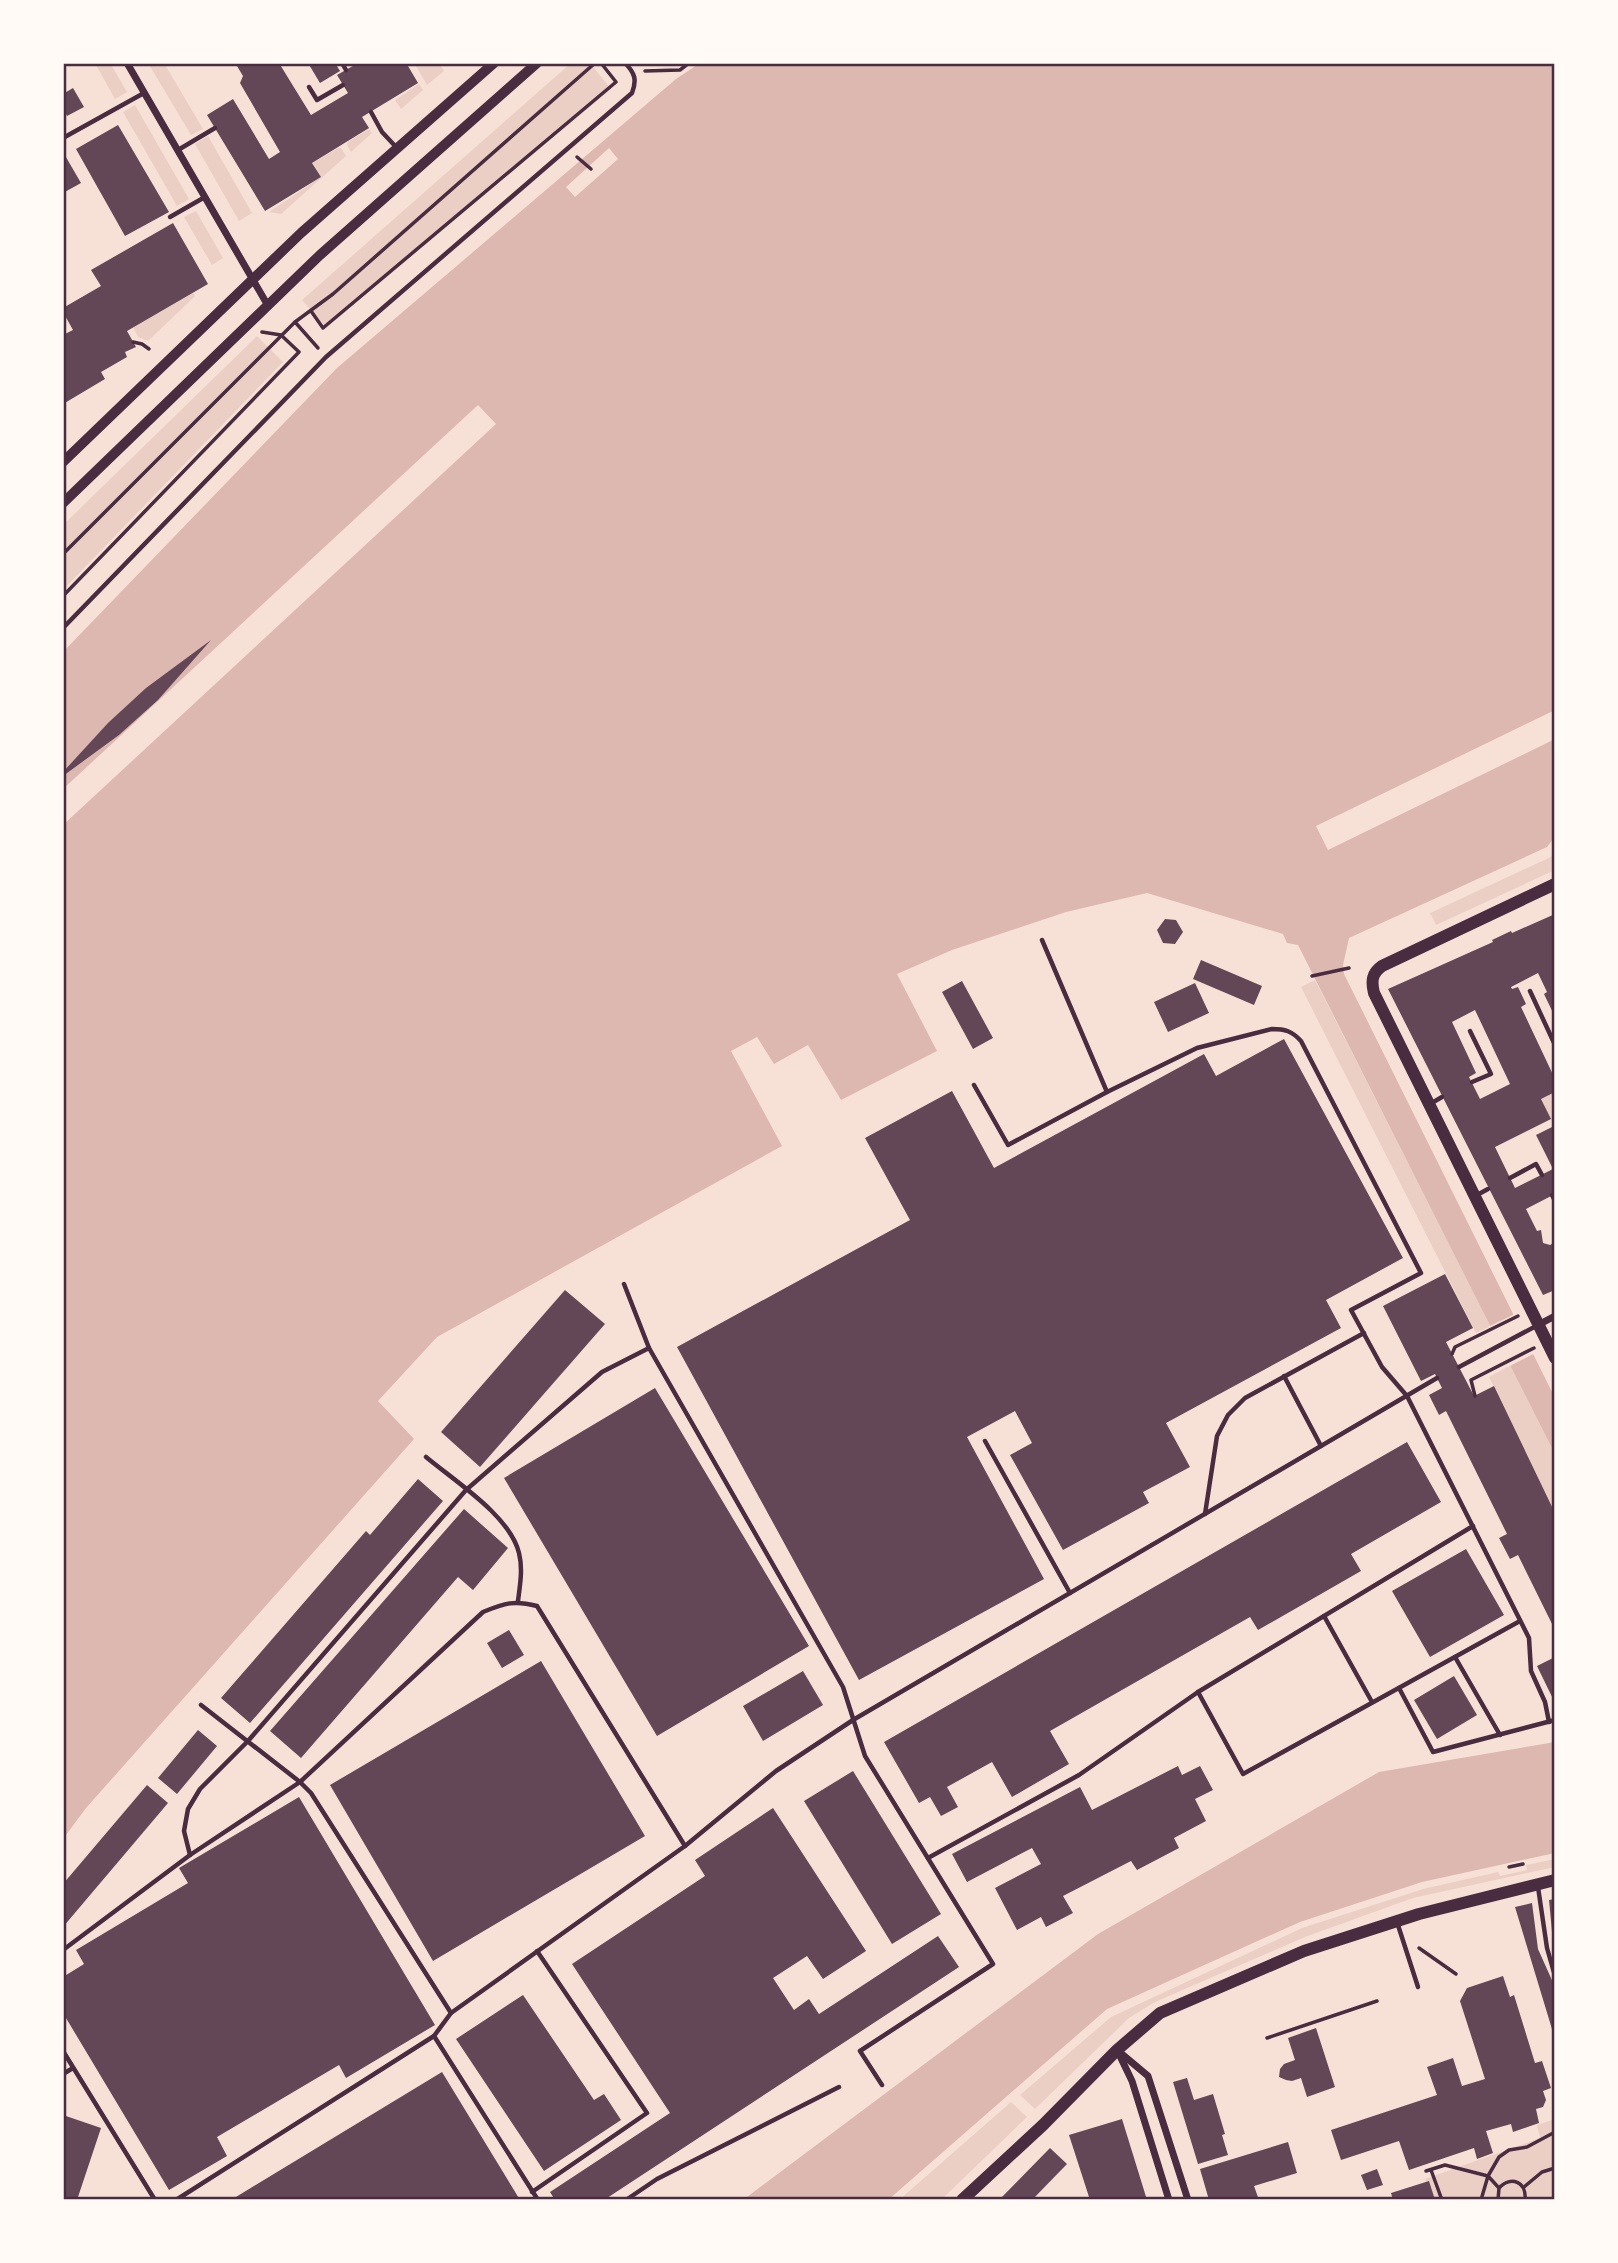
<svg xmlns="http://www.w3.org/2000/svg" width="1618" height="2263" font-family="Overpass,sans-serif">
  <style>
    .green { fill: #ebcfc5 }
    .water { fill: #dcb8b0 }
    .pier { fill: #f7e1d7 }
    .building { fill: #644757; fill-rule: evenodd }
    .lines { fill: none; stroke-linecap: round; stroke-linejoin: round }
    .path { stroke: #4a2c40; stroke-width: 3.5 }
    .service { stroke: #4a2c40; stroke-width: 4.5 }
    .minor { stroke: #4a2c40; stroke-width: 7 }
    .tertiary { stroke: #4a2c40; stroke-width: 10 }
    .secondary { stroke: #4a2c40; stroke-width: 12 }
    .neatline { fill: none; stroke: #4a2c40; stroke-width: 2.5 }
  </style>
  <rect width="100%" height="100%" fill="#f7e1d7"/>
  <!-- green -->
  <g class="green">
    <path d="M95,63h15l17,29 -12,7z"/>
    <path d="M148,63h16l39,66 -12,6z"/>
    <path d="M420,63h19l5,8 -17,14 -11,-19z"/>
    <path d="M571,63h19l21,26 -285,238 -24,-27z"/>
    <path d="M419,84l4,6 -22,19 -6,-9z"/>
    <path d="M135,105l54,94 -12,7 -54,-94z"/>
    <path d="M369,129l3,4 -21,19 -4,-7 1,-3z"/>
    <path d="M208,136l44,77 -13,8 -44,-77z"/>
    <path d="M338,148h3l5,8 -65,58 -12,-2 52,-35 -8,-14z"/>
    <path d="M196,211l27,47 -11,7 -28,-48z"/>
    <path d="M193,293l2,3 -47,45 -10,-4 -5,-10z"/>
    <path d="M257,336l26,26 -220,228v-65z"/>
    <path d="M1555,855v15l-119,55 -6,-12z"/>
    <path d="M1315,980l176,346 -15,7 -175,-346z"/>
    <path d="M1555,1092v36l-14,-29z"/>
    <path d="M1511,1365l44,89v59l-66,-136z"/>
    <path d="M1555,1859v8l-142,31 -108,39 -150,65 -26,16 -94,91 -15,-14 91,-78 191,-89 121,-39 75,-17 2,4 27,-6 -1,-5z"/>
    <path d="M1011,2102l16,15 -86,83h-42z"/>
    <path d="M1555,2119v81h-121l-9,-21 115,-41 -3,-13z"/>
  </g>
  <!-- water -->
  <g class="water">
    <path d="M700,63h855v768l-2,8 -6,8 -198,91 -6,27 1,9 211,424v56l-257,-509 -11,-2 -4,-9 -136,-41 -81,19 -114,38 -55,24 40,77 -96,49 -33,-55 -34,19 -17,-27 -26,14 51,95 -345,191 -59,64 36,38 -328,369 -23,31v-1187l274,-284 339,-289z"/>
    <path d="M1555,1742v111l-133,29 -122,40 -193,87 -219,191h-145l355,-266 281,-162z"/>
  </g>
  <!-- pier -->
  <g class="pier">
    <path d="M609,148l9,11 -43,38 -9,-10z"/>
    <path d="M478,405l18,19 -433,401v-36z"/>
    <path d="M1555,710v29l-227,111 -12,-24z"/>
    <path d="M1515,1314l20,39 -27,14 -20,-40z"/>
  </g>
  <!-- building -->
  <g class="building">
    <path d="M242,63h37l32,52 37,-22 -11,-18 21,-12h56l-6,3 10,17 -56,34 7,11 -57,35 9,14 -56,34 -58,-96 26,-16 36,60 11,-7 -40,-69 3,-7 -6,-10z"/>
    <path d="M308,63h27l5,8 -20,12z"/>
    <path d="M73,88l11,19 -17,9 -4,-8v-14z"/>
    <path d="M118,125l51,87 -44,24 -49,-87z"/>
    <path d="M63,152l18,31 -18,10z"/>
    <path d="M173,223l35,61 -81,47 9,16 -11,5 2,5 -26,15 4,7 -42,25v-69l10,-5 -10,-18v-4l38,-22 -10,-16z"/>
    <path d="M211,640l-53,60 -39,35 -56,41v-4l45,-49 38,-35z"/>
    <path d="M1555,914v103l-11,-23 3,-2 -9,-19 -27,14 1,2 6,-2 8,17 -5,3 34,72v13l-14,7 10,20 -56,28 20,41 38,-19 -17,-34 18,-9 1,2v66l-29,15 11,22 4,-1 2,13 7,2 5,-3v48l-12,5 -155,-306 105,-47 -1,-2 19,-9 1,2zM1475,1010l35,74 -30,15 -11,-22 7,-4 -24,-51z"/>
    <path d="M1165,919l11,1 7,12 -8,12 -12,-1 -6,-13z"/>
    <path d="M1201,960l61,26 -8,19 -61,-26z"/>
    <path d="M962,981l31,57 -20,11 -31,-57z"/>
    <path d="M1195,983l14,30 -41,19 -14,-30z"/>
    <path d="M1284,1039l119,219 -77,42 15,28 -175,95 24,44 -47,25 6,11 -86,47 -53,-95 22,-12 -17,-32 -48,26 77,142 -185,101 -182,-333 233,-127 -45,-82 87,-47 42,77 210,-114 12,22z"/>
    <path d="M1445,1274l28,54 -27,14 28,54 20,-10 61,127v117l-37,-75 -8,4 -11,-21 8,-4 -61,-123 -7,4 -10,-20 13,-7 -7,-14 -14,7 -38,-75z"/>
    <path d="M565,1290l40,34 -125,143 -39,-35z"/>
    <path d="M655,1388l154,258 -152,90 -153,-258z"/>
    <path d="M1407,1442l34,60 -90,52 10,17 -103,59 -8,-13 -200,114 19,33 -57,33 -20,-35 -45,25 11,20 -17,9 -11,-19 -11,6 -35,-61z"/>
    <path d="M418,1479l25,22 -193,222 -29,-25 145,-167 4,4z"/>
    <path d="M464,1509l44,39 -35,42 -15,-13 -157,181 -31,-27z"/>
    <path d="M1466,1549l38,66 -74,42 -38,-66z"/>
    <path d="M509,1630l15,25 -22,13 -15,-25z"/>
    <path d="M1555,1657v46l-18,-37z"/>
    <path d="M541,1661l104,175 -212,125 -103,-176z"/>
    <path d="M803,1671l20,34 -60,36 -20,-35z"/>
    <path d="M1454,1676l23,39 -40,24 -23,-39z"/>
    <path d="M198,1730l19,16 -40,48 -19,-16z"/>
    <path d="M1178,1766l4,9 18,-9 13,24 -18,9 11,22 -32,17 5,10 -42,22 -6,-9 -68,35 10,17 -27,14 -5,-10 -24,13 -22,-42 46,-24 -9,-16 -65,34 -15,-28 128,-67 12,23z"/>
    <path d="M853,1771l88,143 -49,30 -88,-143z"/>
    <path d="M147,1785l21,18 -105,124v-43z"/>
    <path d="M299,1797l136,228 -89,53 -7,-13 -122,72 10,19 -58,34 -106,-177v-36l21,-13 -8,-14 112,-67 -9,-15z"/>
    <path d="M773,1808l93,143 -43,28 -16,-23 -34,22 21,32 15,-11 10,15 119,-78 21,31 -355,233h-49l-5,-8 120,-79 -98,-149 133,-88 -10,-16z"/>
    <path d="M1555,1899v43h-2l-4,-42z"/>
    <path d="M1532,1903l6,46 17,38v52l-40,-132z"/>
    <path d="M1503,1976l7,21 4,-2 21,68 7,-2 9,27 -8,3 3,9 -3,7 -7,2 3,14 -26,9 -2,-8 -25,7 7,22 -16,6 -3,-11 -65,22 -10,-29 -58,19 -10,-30 106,-35 -10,-28 26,-9 9,28 23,-7 -25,-78 7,-13z"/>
    <path d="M523,1995l71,105 10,-6 17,26 -77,51 -88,-132z"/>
    <path d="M1316,2028l19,59 -28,10 -6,-19 -9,3 -6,-1 -7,-3 1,-8 4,-5 11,-4 -7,-22z"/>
    <path d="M442,2072l78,128h-289z"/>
    <path d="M1187,2078l7,22 19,-6 12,40 -3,1 6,20 -30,9 -25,-82z"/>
    <path d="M63,2115l38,13 -24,72 -14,-2z"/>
    <path d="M1122,2119l25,81h-57l-21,-65z"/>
    <path d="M1288,2142l9,31 -43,13 5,14h-50l-9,-31z"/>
    <path d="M1050,2148l17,16 -35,36h-33z"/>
    <path d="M1377,2169l6,16 -16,5 -6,-15z"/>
    <path d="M1429,2181l6,19h-42l-2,-7z"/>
  </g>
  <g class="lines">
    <!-- path -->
    <g class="path">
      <path d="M645,71l35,-1 9,-7"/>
      <path d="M577,157l14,12"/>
      <path d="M311,311l12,17 293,-246 -15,-19"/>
      <path d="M295,322l23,26"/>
      <path d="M133,342l9,2 7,5"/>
      <path d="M63,554l232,-232 38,-28 262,-231"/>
      <path d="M63,596l236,-244 -18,-17 -19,-3"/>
      <path d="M1312,976l37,-8"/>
      <path d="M1452,1354l3,-7 63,-31"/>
      <path d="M1475,1396l-4,-16 63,-32"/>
      <path d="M1509,1867l14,-3"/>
      <path d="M1419,1948l37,26"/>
      <path d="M1267,2038l110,-37"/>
      <path d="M1431,2170l11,30"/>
      <path d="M1426,2171l19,-6 43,11 11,12"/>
      <path d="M1524,2187l18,-15 13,-4"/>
      <path d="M1481,2200l7,-24 11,-19 10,-7 18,-3 28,-15"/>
      <path d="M1498,2200l1,-12c12,-13 28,-6 26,12"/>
    </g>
    <!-- service -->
    <g class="service">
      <path d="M342,63l4,7"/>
      <path d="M309,87l8,13 26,-15"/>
      <path d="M371,112l11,20 15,16"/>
      <path d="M63,138l81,-45"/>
      <path d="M178,150l37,-22"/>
      <path d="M170,217l35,-20"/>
      <path d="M63,628l263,-271 306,-264c5,-13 3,-20 -7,-30"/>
      <path d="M1042,940l65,152"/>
      <path d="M1530,991l25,54"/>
      <path d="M1470,1031l21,43 -19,8"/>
      <path d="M974,1085l34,60 99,-53 90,-44 75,-19c13,0 20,2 29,12l120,232 -70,37 31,57 25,29 122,242 2,33 14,31 4,20"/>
      <path d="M1430,1104l12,-7"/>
      <path d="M1510,1178l26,-14 6,11"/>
      <path d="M1477,1195l11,-6"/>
      <path d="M1552,1195l3,6"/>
      <path d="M624,1284l25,64 194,339 22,69 128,208 -133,87 22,34"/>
      <path d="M1459,1367l79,-42"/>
      <path d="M1284,1376l37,70"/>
      <path d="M985,1441l85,152"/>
      <path d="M426,1457c30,25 84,59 93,96 4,16 1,32 -1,48"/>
      <path d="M1205,1514l12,-78 11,-21 17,-17 119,-65"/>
      <path d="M1324,1616l48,86"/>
      <path d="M1455,1657l45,78"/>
      <path d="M1399,1688l34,64 122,-32"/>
      <path d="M1198,1692l45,82 277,-153"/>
      <path d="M201,1705l99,77 11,11 140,220"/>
      <path d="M190,1855l-6,-24 4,-22 12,-20 48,-48 218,-251 136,-118 47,-24"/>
      <path d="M928,1858l151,-83 119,-83 275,-166"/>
      <path d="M1538,1887l9,61 8,28"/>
      <path d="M1397,1922l21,65"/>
      <path d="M63,1950l127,-95 110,-73 183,-170c22,-9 31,-12 54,-6l148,240"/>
      <path d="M434,2036l104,164"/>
      <path d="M63,2051l92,149"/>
      <path d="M63,2074l10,-6"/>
      <path d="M532,2192l115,-79 -110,-162"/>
      <path d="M176,2200l258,-164 17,-23 234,-167 91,-75 77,-51 584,-342"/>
      <path d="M626,2200l31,-21 182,-92"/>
    </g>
    <!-- minor -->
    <g class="minor">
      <path d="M127,63l140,241"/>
      <path d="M1538,1325l17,-9"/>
      <path d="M1117,2050l31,26 40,124"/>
      <path d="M1119,2054l13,27 37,119"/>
    </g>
    <!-- tertiary -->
    <g class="tertiary">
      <path d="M63,462l238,-229 193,-170"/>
      <path d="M63,503l257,-248 217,-192"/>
    </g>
    <!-- secondary -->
    <g class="secondary">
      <path d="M1555,884l-173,82c-10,7 -11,15 -8,27l181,365"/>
      <path d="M962,2200l81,-75 74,-75 43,-37 144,-62 115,-37 136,-34"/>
    </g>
  </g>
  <!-- border -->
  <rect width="1618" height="2263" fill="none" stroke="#fffaf5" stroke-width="130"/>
  <rect x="65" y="65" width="1488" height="2133" class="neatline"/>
</svg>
